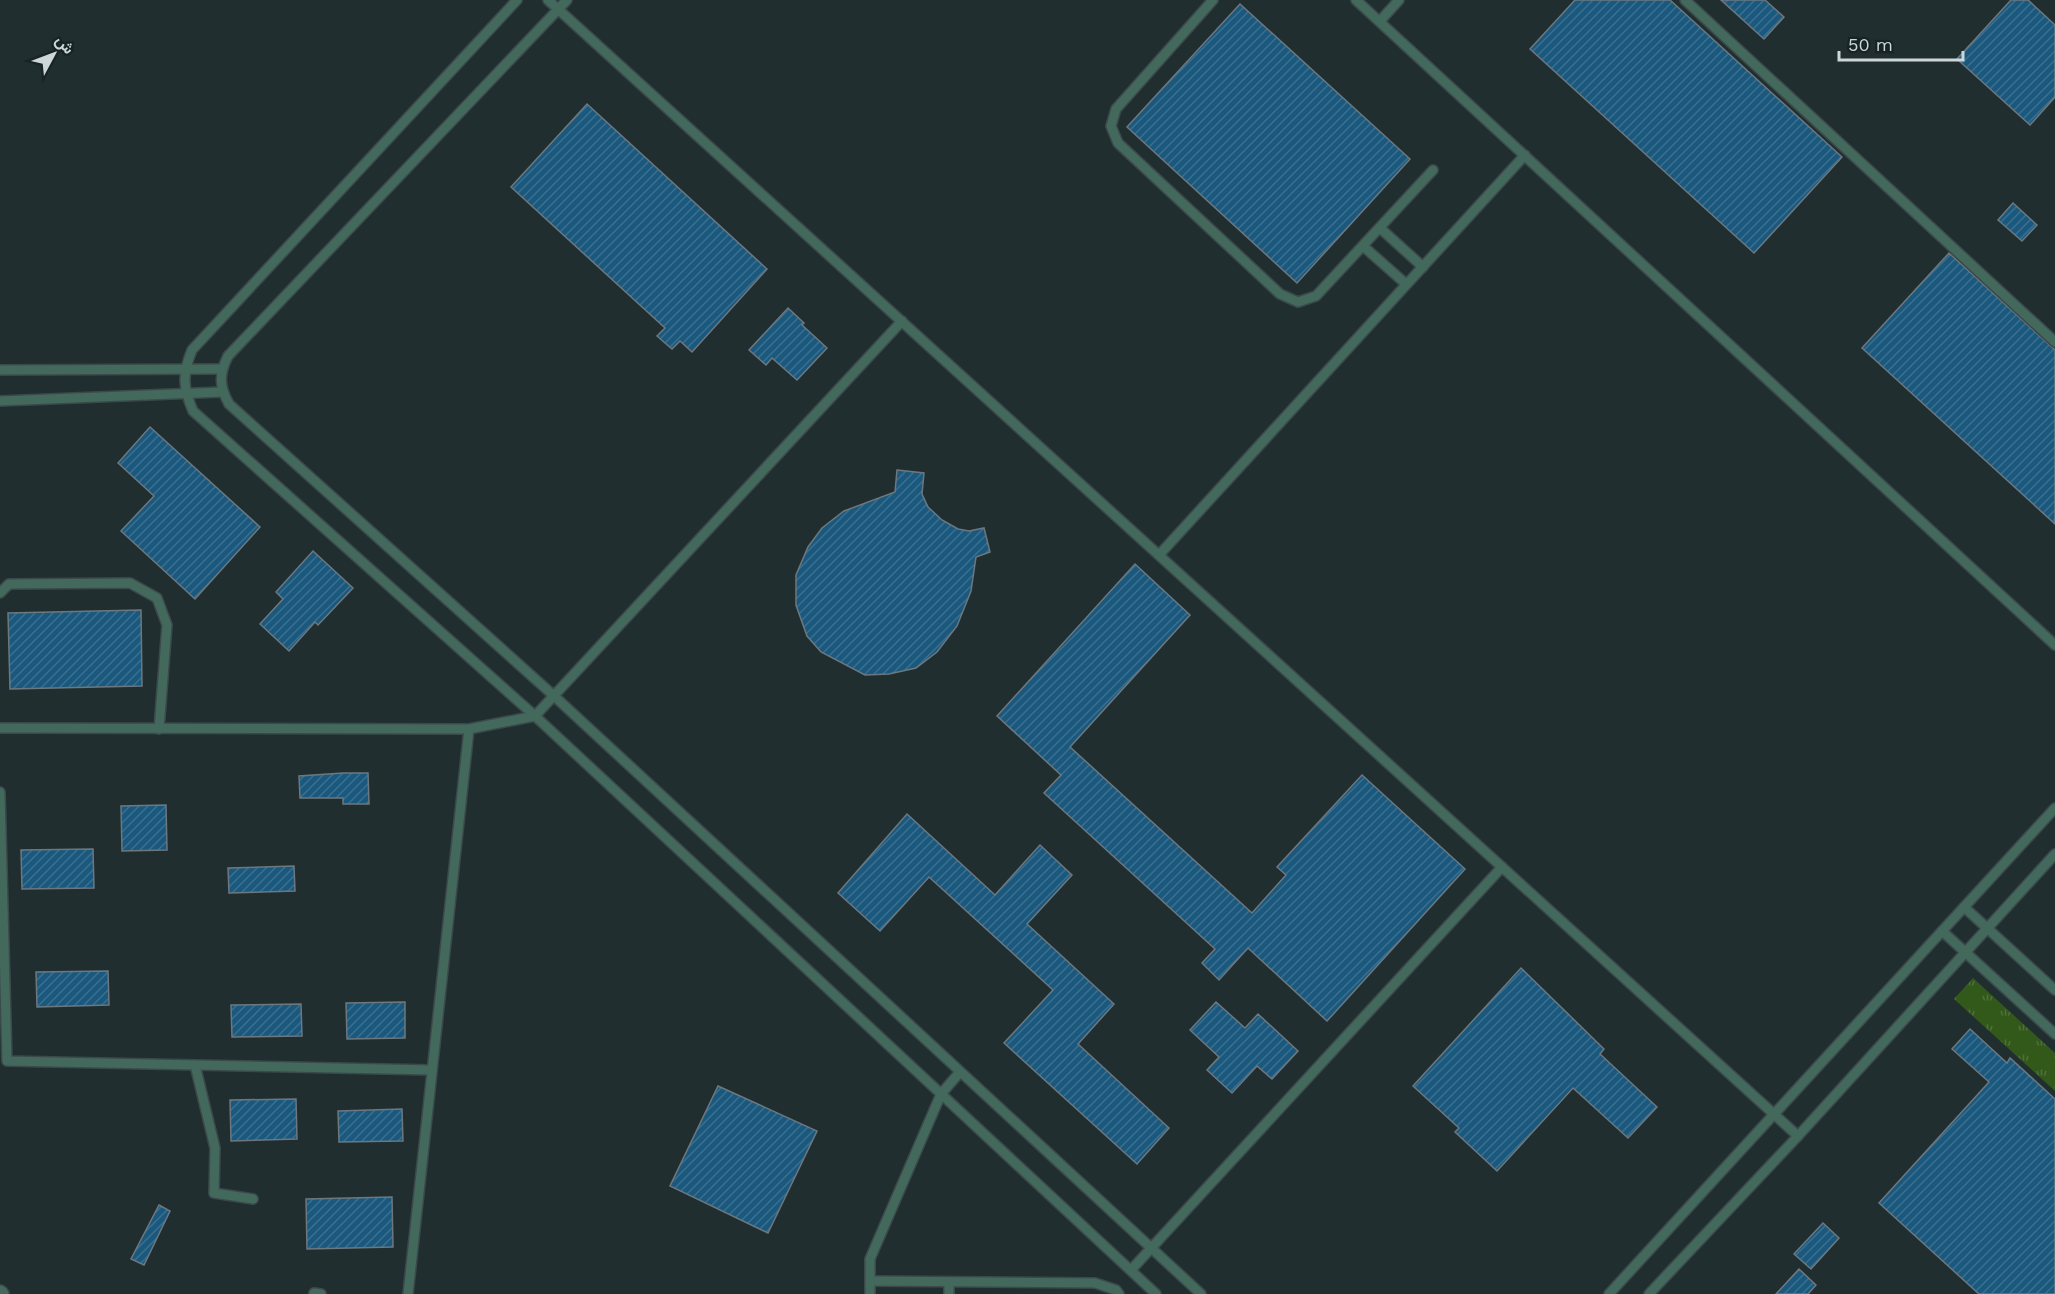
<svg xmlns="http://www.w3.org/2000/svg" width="2055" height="1294" font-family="'Work Sans',Vazirmatn,sans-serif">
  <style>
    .grass { fill: url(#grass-tufts) }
    .building { fill: url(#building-hatch); stroke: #6c7880; stroke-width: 1.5 }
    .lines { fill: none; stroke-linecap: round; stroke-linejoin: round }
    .service-casing { stroke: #3c494b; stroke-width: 12 }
    .tertiary-casing { stroke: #3c494b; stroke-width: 18 }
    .service { stroke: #43695c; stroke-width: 9 }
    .tertiary { stroke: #43695c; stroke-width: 15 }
  </style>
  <defs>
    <pattern id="grass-tufts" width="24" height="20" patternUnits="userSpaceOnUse" patternTransform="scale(1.5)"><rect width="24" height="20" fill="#33591a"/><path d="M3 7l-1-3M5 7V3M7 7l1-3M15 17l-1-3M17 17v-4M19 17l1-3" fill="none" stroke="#4f703b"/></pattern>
    <pattern id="building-hatch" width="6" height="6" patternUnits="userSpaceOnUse" patternTransform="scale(1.5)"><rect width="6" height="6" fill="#1b587d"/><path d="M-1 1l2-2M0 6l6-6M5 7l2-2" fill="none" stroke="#3b6f8f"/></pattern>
  </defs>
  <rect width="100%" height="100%" fill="#202e30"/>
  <!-- grass -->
  <path class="grass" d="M1973,978l82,75v38l-101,-92z"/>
  <!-- building -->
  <g class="building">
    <path d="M1575,0h95l172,157 -88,96 -224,-204z"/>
    <path d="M1721,0h44l19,17 -20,22z"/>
    <path d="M2011,0h17l27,25v72l-25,28 -73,-66z"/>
    <path d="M1240,4l170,155 -113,124 -170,-156z"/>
    <path d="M587,104l180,165 -75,83 -12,-11 -8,8 -15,-13 8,-8 -154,-141z"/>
    <path d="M2013,203l24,22 -15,16 -24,-21z"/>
    <path d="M1949,253l106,97v174l-193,-176z"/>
    <path d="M788,308l16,15 -2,2 25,23 -30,32 -25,-22 -6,7 -17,-15z"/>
    <path d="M150,427l110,100 -65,72 -74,-68 33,-35 -36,-33z"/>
    <path d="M897,470l27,3 -2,21 6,13 14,13 16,9 11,2 15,-3 6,24 -14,5 -5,34 -14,35 -20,26 -21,16 -27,6 -24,1 -44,-23 -14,-16 -11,-31v-30l12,-28 14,-19 22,-17 51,-19z"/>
    <path d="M313,551l40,37 -35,37 -3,-3 -26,29 -29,-27 23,-25 -7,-7z"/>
    <path d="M1135,564l55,51 -120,132 182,166 34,-38 -9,-8 85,-92 103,94 -138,152 -79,-73 -29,32 -17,-17 13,-14 -171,-156 17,-18 -64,-59z"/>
    <path d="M141,610l1,76 -132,3 -2,-76z"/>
    <path d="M343,773h25l1,31h-26v-6h-43l-1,-22z"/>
    <path d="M166,805l1,45 -45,1 -1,-45z"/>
    <path d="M907,814l88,81 45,-50 32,30 -45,49 87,80 -36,40 91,84 -32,36 -133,-121 49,-53 -124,-113 -49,54 -42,-38z"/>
    <path d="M93,849l1,39 -72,1 -1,-39z"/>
    <path d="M294,866l1,25 -66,2 -1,-25z"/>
    <path d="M1521,968l83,81 -4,5 57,53 -29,31 -55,-50 -76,83 -42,-39 4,-4 -46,-42z"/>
    <path d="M108,971l1,34 -72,2 -1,-35z"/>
    <path d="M405,1002v36l-58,1 -1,-36z"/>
    <path d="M1216,1002l29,26 13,-14 40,37 -26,28 -15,-13 -25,27 -25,-23 12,-13 -29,-27z"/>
    <path d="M301,1004l1,32 -70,1 -1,-32z"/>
    <path d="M1970,1029l37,34 3,-5 45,41v195h-76l-100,-91 110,-121 -37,-33z"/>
    <path d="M718,1086l99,45 -49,102 -98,-47z"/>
    <path d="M296,1099l1,40 -66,2 -1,-41z"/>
    <path d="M402,1109l1,32 -64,1 -1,-31z"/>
    <path d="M392,1197l1,50 -86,2 -1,-50z"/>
    <path d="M159,1205l11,6 -26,54 -13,-6z"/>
    <path d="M1823,1223l16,15 -28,31 -17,-15z"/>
    <path d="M1799,1269l17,16 -8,9h-32z"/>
  </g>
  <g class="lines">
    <!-- service casing -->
    <g class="service-casing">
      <g id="service">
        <path d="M517,0l-325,350c-10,24 -9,38 1,61l342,305 621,578"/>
        <path d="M548,0l1250,1136"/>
        <path d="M567,0l-339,356c-9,18 -9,30 1,48l324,291 648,599"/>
        <path d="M1213,0l-97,109 -5,17 7,17 162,151 18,8 18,-6 117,-126"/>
        <path d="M1356,0l699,645"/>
        <path d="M1685,0l370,342"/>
        <path d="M1380,21l19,-21"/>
        <path d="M1380,228l43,39"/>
        <path d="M1363,246l43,38"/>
        <path d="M0,370l222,-1"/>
        <path d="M0,401l222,-9"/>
        <path d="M1159,555l366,-400"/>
        <path d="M0,593l9,-9 121,-1 27,15 10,27 -8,104"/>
        <path d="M0,728l469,1 66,-13 367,-395"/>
        <path d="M0,792l7,269 425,9"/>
        <path d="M1964,907l91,83"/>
        <path d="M1942,931l113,103"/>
        <path d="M195,1065l20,83 -1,45 39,6"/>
        <path d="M1131,1270l371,-403"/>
        <path d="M870,1281l225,2 21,7 3,4"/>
        <path d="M949,1282v12"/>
        <path d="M314,1293l7,1"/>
        <path d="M408,1294l61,-565"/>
        <path d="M870,1294v-35l71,-165 19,-22"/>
        <path d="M1609,1294l446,-486"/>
        <path d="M1649,1294l149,-158 257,-282"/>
      </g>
    </g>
    <!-- tertiary casing -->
    <g class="tertiary-casing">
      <path id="tertiary" d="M0,1293l1,1"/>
    </g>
    <!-- service -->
    <use href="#service" class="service"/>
    <!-- tertiary -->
    <use href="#tertiary" class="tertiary"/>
  </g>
  <!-- north arrow -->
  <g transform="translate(54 54) rotate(49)" stroke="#172426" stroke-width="4.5" paint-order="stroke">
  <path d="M0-4.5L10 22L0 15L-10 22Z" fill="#ced7d8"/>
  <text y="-9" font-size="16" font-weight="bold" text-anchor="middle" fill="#ced7d8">ش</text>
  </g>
  <!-- scale -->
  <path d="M1839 51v9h124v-9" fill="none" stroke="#ced7d8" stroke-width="3"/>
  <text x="1848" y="51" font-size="18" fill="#ced7d8" stroke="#172426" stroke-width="4.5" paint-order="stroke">50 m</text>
</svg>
